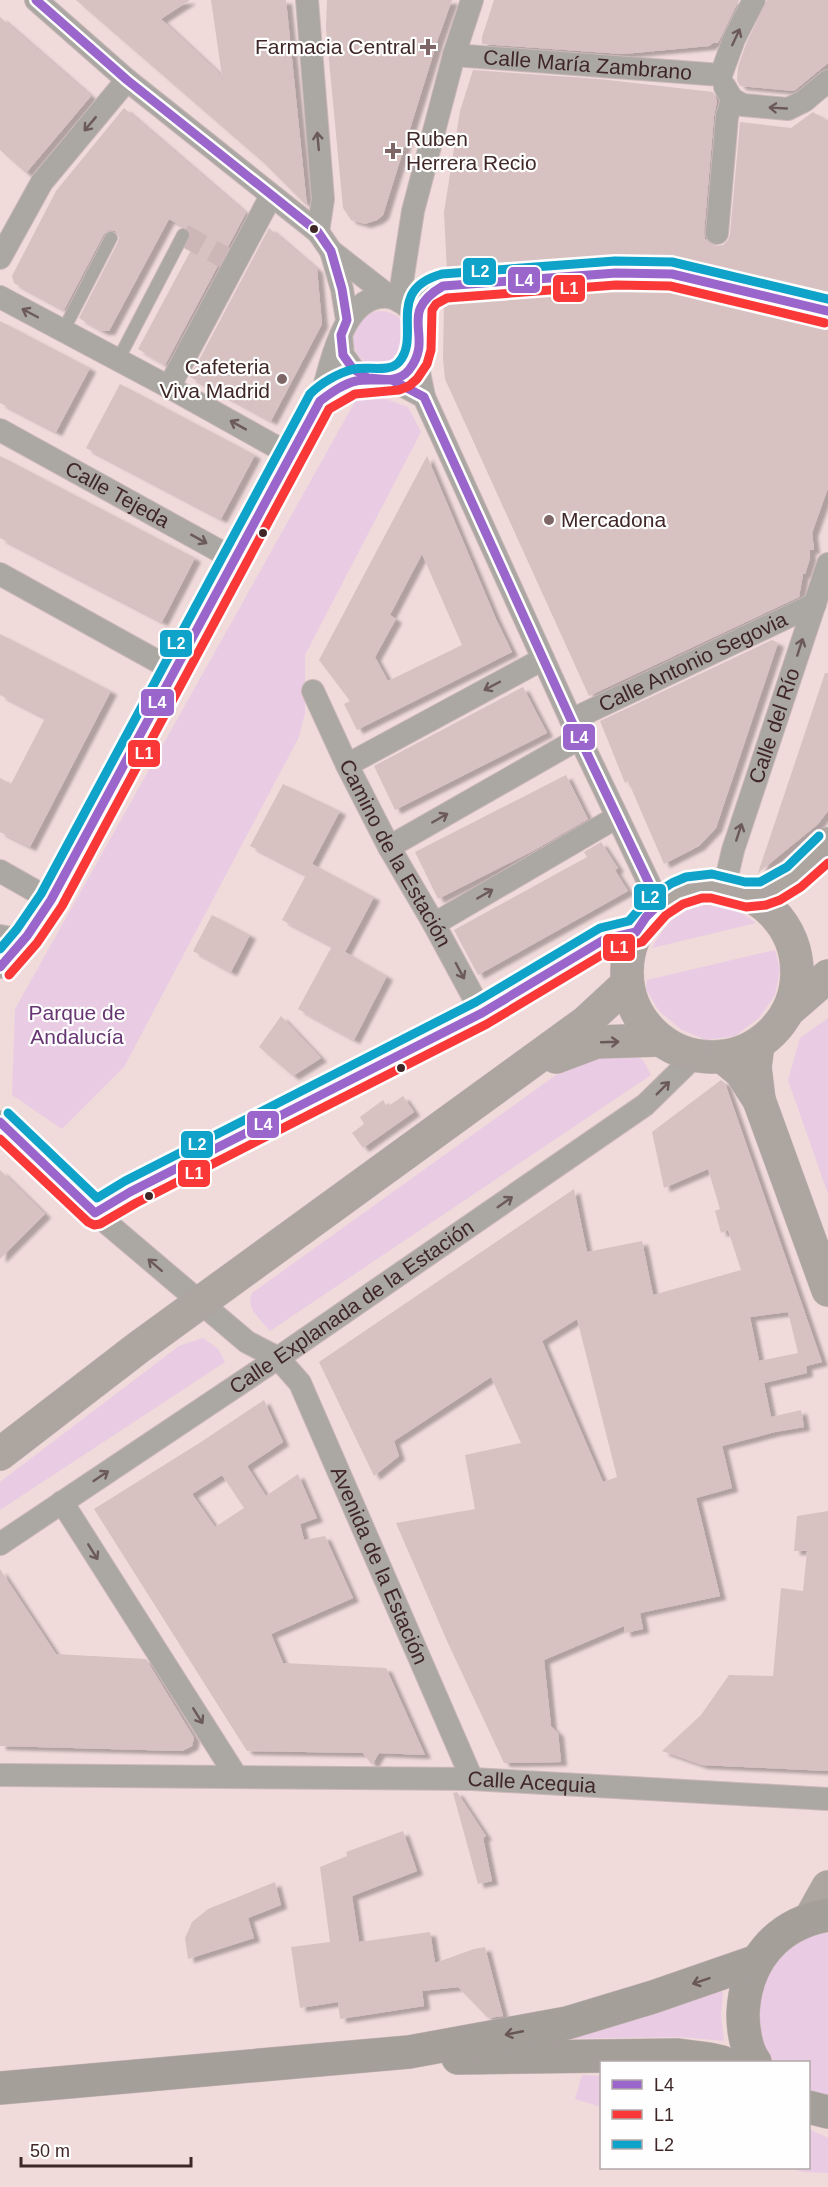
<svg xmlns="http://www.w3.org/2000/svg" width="828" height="2187" font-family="Helvetica,sans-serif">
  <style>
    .green { fill: #e9cce4 }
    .building { fill: #d7c1c1; fill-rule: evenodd; filter: url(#shadow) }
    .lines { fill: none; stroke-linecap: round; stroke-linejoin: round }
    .street-tunnel { stroke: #cdb6b6; stroke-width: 22; stroke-dasharray: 22 11; stroke-linecap: butt }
    .lane-casing { stroke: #cbb8b8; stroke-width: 14 }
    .street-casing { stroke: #cbb8b8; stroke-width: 24 }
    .secondary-casing { stroke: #cbb8b8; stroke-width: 34 }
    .primary-casing { stroke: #cbb8b8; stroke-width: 34 }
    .lane { stroke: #aba7a2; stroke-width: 12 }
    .street { stroke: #aba7a2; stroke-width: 22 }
    .secondary { stroke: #aca5a0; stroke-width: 33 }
    .primary { stroke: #a59f9a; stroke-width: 33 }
    .bus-1-casing { stroke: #fefefe; stroke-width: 14 }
    .bus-2-casing { stroke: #fefefe; stroke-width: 14 }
    .bus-3-casing { stroke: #fefefe; stroke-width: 14 }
    .bus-1 { stroke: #9a66cc; stroke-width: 9 }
    .bus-2 { stroke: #fa3837; stroke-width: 9 }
    .bus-3 { stroke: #10a3c9; stroke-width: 9 }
    .oneway { stroke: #6b5a58 }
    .oneway2 { stroke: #6b5957 }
    .oneway3 { stroke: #685755 }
    .poi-dot { fill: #7e6666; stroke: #fefefe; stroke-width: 2 }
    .bus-dot { fill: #402727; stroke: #fefefe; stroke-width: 2 }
    .labels { text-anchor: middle; stroke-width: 4.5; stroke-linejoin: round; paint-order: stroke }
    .poi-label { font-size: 21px; fill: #402727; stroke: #fefefe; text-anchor: end }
    .street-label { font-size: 21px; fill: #402727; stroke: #fefefe }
    .park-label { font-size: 21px; fill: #663572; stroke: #fefefe }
    .line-badge { stroke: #fefefe; stroke-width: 2 }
    .badge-label { font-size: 16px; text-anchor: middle; font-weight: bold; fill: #fff }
  </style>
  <defs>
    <filter id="shadow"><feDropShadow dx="6" dy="4" stdDeviation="1.5" flood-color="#0004"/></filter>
  </defs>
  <rect width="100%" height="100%" fill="#f0dada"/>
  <!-- green -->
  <g class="green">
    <circle cx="381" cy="339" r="28"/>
    <path d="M357,398h26l25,9 13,25 -116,223v58l-6,24 -175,330 -62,62 -50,-34 3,-86z"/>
    <path d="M719,905l23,8 14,10 -104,25c9,-17 22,-36 42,-41 7,-3 17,-2 25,-2z"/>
    <path d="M775,950l5,19 -5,26 -16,23 -24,18 -29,4 -24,-10 -23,-19 -13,-22 1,-9z"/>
    <path d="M828,1018v176l-40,-114 12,-42z"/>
    <path d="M632,1054l11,6 8,15 -381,256c-9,-11 -25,-23 -18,-38l311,-223 18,-9z"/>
    <path d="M203,1338l15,11 7,13 -225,148v-28l179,-136z"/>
    <path d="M828,1932v164l-19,-6 -1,-28h-34c-4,-6 -9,-13 -12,-20 -13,-39 6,-85 43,-104 7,-3 16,-4 23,-6z"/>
    <path d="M716,1990l7,2 -2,24 3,25 -44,-4 -128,2z"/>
    <path d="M582,2075l19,1v31l-26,-8z"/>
    <path d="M809,2129l19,9v35l-25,-1 -13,-4h18z"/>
  </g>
  <!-- building -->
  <g class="building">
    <path d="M76,0h114l-29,19 61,57 -11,-76h75l21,206 -44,-44z"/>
    <path d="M327,0h125l-14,39 -55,176 -6,5 -12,4 -14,-4 -8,-12 -17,-179z"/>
    <path d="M494,0h245l-21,43h-5l-4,3 -86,8 -141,-10v-7z"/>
    <path d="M767,0h61v63l-34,28 -54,-5 -3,-6 1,-13 8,-23z"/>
    <path d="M0,17l91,79 -65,77 -26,-23z"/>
    <path d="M473,70l126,9 114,13 4,9 -3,15 -10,116 1,7 10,7 8,-1 5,-5 2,-6 10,-112 51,6 22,-16 15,9v176l-156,-36 -57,-1 -168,12 -3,-60 16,-101z"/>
    <path d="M124,108l122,105 -81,152 -27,-16 61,-114 -30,-16 -60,112h-7l-23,-13 39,-76 1,-5 -4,-6 -5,-1 -6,4 -40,76 -50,-27 -2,-7 44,-85z"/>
    <path d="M269,228l48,41 5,55 -51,97 -81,-44z"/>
    <path d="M616,287h54l158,37v164l-16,45 2,17h-4v8l-5,16h-2l-4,23 -210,99 -144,-317 -2,-20 1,-58z"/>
    <path d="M0,321l90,47 -34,64 -56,-29z"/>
    <path d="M120,384l135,71 -34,64 -135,-71z"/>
    <path d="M0,456l195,102 -33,64 -162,-84z"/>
    <path d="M427,456l69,163 16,33 -155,78 -13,-26 6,-3 -31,-41zM422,554l40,91 -74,36 -13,-24 21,-38 -6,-4z"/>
    <path d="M0,634l111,57 -81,156 -30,-15v-54l11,6 34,-66 -45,-23z"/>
    <path d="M772,640l6,3 -62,185 -17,18 -35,18 -36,-83 -3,2 -25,-62z"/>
    <path d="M825,673h3v138l-10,13 -60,49z"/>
    <path d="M523,687l24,46 -152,77 -21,-44z"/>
    <path d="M566,775l22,44 -57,33 -93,47 -23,-47z"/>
    <path d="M283,784l57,27 -28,53 62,33 -29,55 42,24 -33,64 -56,-31 34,-63 -50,-26 24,-45 -56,-29z"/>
    <path d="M601,842l17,26 -3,2 13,21 -150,84 -24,-45 133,-73 -3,-5z"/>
    <path d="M212,915l38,20 -19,37 -38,-21z"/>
    <path d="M281,1016l40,42 -28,18 -34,-29z"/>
    <path d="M721,1080l4,3 97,279 -16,4 1,7 -43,10 7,34 30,-7 3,17 -29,5 -53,14 10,42 -36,10 24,98 -80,17 3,16 -18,4 -1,-7 -80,34 7,66 7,7 3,29 -57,1 -57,-122 -51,-118 79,-14 -10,-54 56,-12 -30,-66 -97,64 5,15 -25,20 -55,-114 255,-173 13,63 55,-11 11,54 88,-25 -13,-40 -7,3 -6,-22 5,-2 -12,-40 -44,19 -12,-56zM788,1312l10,41 -39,8 -9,-44zM577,1319l40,158 -14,5 -61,-141z"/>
    <path d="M403,1096l11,16 -51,36 -11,-15 12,-9 -4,-7 23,-17 4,7z"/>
    <path d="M0,1170l45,44 -45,45z"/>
    <path d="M264,1400l19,42 -36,24 19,30 32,-22 19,44 -17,6 4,16 21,-4 28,62 -82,36 12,29 103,5 39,87 -46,-2 -7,12 -9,-12 -116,-2 -153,-242 107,-67zM222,1475l22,33 -29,19 -23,-33z"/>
    <path d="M828,1511v260l-126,-6 -40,-14 39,-36 28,-40 44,1 8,-88 22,3 4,-40h-13l3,-35z"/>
    <path d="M0,1569l56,85 90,5 48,79 -2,8 -10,5 -182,-5z"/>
    <path d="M457,1792l29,44 -3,2 9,43 -14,3 -25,-91z"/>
    <path d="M403,1831l14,40 -65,25 7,46 71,-10 5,31 39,-14 11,-2 18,69 -15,2 -30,-31 -36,4 2,15 -84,13 -2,-17 -38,6 -9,-61 39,-5 -10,-75 27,-11 -1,-4z"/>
    <path d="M275,1882l6,23 -33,13 6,20 -66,21 -3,-21 7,-16 16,-13z"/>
  </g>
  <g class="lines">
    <!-- street-tunnel -->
    <path class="street-tunnel" d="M183,235l52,28"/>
    <!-- lane casing -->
    <g class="lane-casing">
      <g id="lane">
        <path d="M63,331l48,-93"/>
        <path d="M118,360l65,-125"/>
        <path d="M0,931l27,5"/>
      </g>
    </g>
    <!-- street casing -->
    <g class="street-casing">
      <g id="street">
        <path d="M36,0l91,80 191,152 13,19 59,46"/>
        <path d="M307,0l16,199 -5,33"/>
        <path id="s1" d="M454,55l267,20"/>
        <path d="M721,75l13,-36 20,-39"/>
        <path d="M725,87l7,12 11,6 45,4 16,-8 24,-20"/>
        <path d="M717,233l10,-116 5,-18"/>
        <path d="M331,251l11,38 5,31"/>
        <path d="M0,258l42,-76 85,-102"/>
        <path d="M0,297l169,90 120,67"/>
        <path d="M399,301l14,-90 41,-156 18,-55"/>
        <path d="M417,319c1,-18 11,-26 26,-33l173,-13 56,1 156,37"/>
        <path d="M341,335l2,20 10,14 15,9 24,2 32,17"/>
        <path d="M169,387l102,-191"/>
        <path id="s2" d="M0,430l234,129"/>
        <path d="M0,574l175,97"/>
        <path id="s3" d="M313,691l34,74 42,82 45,77 48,89"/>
        <path id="s4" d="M571,720l244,-116"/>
        <path d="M347,765l196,-106"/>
        <path d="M389,847l191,-109"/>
        <path d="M0,871l51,29"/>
        <path id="s5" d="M724,889l9,-39 95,-286"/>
        <path d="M434,924l183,-107"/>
        <path d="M0,967l27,-31 24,-36 269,-499c11,-34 22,-108 68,-104 11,1 24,12 29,22 6,14 1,27 1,41 0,12 4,25 6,37l147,323 88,184"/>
        <path id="s6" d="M0,1122l95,91 152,129 31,16 22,25 172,396"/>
        <path d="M95,1213l35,-21 352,-179 123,-74 31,-7"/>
        <path d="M62,1502l174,274"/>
        <path id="s7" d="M0,1544l278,-186 367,-253 49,-48"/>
        <path id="s8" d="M0,1775l472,4 356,20"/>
      </g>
    </g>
    <!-- secondary casing -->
    <g class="secondary-casing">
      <g id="secondary">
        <circle cx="712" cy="972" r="85"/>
        <path d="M753,895c33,-11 53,-23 75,-51"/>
        <path d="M789,1010l39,-34"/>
        <path d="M556,1057l40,-15 63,-2"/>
        <path d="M723,1057l18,15 18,28 -4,-33 3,-23"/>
        <path d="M759,1100l69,190"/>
        <path d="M0,1454l139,-107 447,-325 41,-38"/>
        <path d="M810,1919l18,-32"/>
      </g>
    </g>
    <!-- primary casing -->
    <g class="primary-casing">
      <g id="primary">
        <path d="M458,2058l220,-3 31,4 13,3"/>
        <path d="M755,2062c-9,-12 -12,-33 -12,-48 2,-52 33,-90 85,-99"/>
        <path d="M0,2088l409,-36 158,-29 86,-26 104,-36"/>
        <path d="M808,2107l20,5"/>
      </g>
    </g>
    <!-- lane -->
    <use href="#lane" class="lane"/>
    <!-- street -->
    <use href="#street" class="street"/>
    <!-- secondary -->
    <use href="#secondary" class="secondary"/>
    <!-- primary -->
    <use href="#primary" class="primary"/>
    <!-- bus-1 casing -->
    <g class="bus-1-casing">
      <g id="bus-1">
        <path d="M0,967l27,-31 24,-36 269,-499c11,-8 23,-17 36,-20 18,-4 40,5 53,-11 27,-34 -14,-56 34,-84l173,-13 56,1 156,37"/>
        <path d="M0,1122l95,91 35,-21 352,-179 123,-74 31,-7 10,-15 13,-13 -88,-184 -147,-323 -32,-17 -24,-2 -15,-9 -10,-14 -2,-20 6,-15 -5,-31 -11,-38 -13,-19 -191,-152 -91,-80"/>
      </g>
    </g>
    <!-- bus-2 casing -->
    <g class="bus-2-casing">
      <g id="bus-2">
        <path d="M9,975l28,-32 25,-37 267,-497 26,-15 44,-4 10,-4 8,-7 10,-15 4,-14 1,-40 4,-6 11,-6 169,-13 54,1 155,37"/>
        <path d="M0,1139l88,83 6,3 6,-1 36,-21 351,-179 123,-74 32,-8 24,-27 17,-11 19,-6h9l35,9 20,-2 14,-5 21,-13 27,-24"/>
      </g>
    </g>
    <!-- bus-3 casing -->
    <g class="bus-3-casing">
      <g id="bus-3">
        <path d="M0,949l17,-20 24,-35 269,-500c11,-11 28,-21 44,-25 13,-3 36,4 45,-7 23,-26 -15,-72 43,-88l173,-13 57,1 156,37"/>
        <path d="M8,1113l89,85 28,-17 351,-179 124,-74 29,-7 21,-24 22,-14 14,-6 26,-3 33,8h15l27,-15 32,-31"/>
      </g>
    </g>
    <!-- bus-1 -->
    <use href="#bus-1" class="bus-1"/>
    <!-- bus-2 -->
    <use href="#bus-2" class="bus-2"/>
    <!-- bus-3 -->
    <use href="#bus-3" class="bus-3"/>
  </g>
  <!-- one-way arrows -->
  <defs><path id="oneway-shaft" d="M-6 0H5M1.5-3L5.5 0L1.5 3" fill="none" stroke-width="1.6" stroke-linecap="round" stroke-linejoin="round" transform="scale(1.5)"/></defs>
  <g class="oneway">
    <use href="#oneway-shaft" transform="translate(736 37) rotate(-65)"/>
    <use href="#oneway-shaft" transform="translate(778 108) rotate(-177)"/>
    <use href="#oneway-shaft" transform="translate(90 124) rotate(130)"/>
    <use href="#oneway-shaft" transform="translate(318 141) rotate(-95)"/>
    <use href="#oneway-shaft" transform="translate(30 313) rotate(-152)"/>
    <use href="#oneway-shaft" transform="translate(238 425) rotate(-151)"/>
    <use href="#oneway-shaft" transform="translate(199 539) rotate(29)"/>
    <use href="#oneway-shaft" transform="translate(800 647) rotate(-72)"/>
    <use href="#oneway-shaft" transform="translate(492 686) rotate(152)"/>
    <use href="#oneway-shaft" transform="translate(440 818) rotate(-30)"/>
    <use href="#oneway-shaft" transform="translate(739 832) rotate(-72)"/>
    <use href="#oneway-shaft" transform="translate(485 894) rotate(-30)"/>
    <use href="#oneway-shaft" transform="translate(460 971) rotate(62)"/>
    <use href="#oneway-shaft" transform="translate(663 1088) rotate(-45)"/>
    <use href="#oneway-shaft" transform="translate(505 1202) rotate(-35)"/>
    <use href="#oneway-shaft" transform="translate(155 1265) rotate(-139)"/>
    <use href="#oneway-shaft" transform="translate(101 1476) rotate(-34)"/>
    <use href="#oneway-shaft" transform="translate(93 1552) rotate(58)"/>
    <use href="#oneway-shaft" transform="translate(198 1716) rotate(58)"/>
  </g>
  <use class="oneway2" href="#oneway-shaft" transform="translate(610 1042) rotate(-2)"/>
  <g class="oneway3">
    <use href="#oneway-shaft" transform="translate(701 1981) rotate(161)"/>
    <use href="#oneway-shaft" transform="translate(514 2033) rotate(169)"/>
  </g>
  <!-- markers -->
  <g class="poi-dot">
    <path d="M425 38h6v6h6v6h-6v6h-6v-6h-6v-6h6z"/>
    <path d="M390 142h6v6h6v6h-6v6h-6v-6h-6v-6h6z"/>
    <circle cx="282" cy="379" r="6"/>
    <circle cx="549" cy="520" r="6"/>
  </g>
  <g class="bus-dot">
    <circle cx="314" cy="229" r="5"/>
    <circle cx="263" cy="533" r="5"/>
    <circle cx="401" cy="1068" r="5"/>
    <circle cx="149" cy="1196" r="5"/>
  </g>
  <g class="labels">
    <!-- poi labels -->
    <g class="poi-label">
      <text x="416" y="54">Farmacia Central</text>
      <text x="406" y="146" text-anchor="start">Ruben<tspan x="406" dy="24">Herrera Recio</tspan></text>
      <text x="270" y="374">Cafeteria<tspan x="270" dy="24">Viva Madrid</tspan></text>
      <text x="561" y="527" text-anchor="start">Mercadona</text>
    </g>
    <!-- street labels -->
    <g class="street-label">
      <text dy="7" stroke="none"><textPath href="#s1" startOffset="134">Calle María Zambrano</textPath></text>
      <text dy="7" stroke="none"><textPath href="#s2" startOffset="134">Calle Tejeda</textPath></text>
      <text dy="7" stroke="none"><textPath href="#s4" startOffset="135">Calle Antonio Segovia</textPath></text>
      <text dy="7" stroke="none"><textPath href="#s5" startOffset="171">Calle del Río</textPath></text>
      <text dy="7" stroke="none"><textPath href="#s3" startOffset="182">Camino de la Estación</textPath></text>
      <text dy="7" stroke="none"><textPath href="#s7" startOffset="424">Calle Explanada de la Estación</textPath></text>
      <text dy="7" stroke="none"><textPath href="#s6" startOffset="598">Avenida de la Estación</textPath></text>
      <text dy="7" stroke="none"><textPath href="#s8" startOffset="532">Calle Acequia</textPath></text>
    </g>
    <!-- park labels -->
    <g class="park-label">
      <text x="77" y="1020">Parque de<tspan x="77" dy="24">Andalucía</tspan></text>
    </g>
  </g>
  <g class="line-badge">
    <rect x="462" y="257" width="35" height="29" rx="6" fill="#10a3c9"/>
    <rect x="507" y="266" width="34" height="28" rx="6" fill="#9a66cc"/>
    <rect x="552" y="274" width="34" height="29" rx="6" fill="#fa3837"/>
    <rect x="159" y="629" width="34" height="29" rx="6" fill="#10a3c9"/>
    <rect x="140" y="688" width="35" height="29" rx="6" fill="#9a66cc"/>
    <rect x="562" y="723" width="34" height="28" rx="6" fill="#9a66cc"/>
    <rect x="127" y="739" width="34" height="29" rx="6" fill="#fa3837"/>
    <rect x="633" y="883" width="34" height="28" rx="6" fill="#10a3c9"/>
    <rect x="602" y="933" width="34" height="29" rx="6" fill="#fa3837"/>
    <rect x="246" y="1110" width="34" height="29" rx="6" fill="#9a66cc"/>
    <rect x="180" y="1130" width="34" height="29" rx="6" fill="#10a3c9"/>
    <rect x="177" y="1159" width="34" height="29" rx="6" fill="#fa3837"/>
  </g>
  <g class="badge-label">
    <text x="480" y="277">L2</text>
    <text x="524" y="286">L4</text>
    <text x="569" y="294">L1</text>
    <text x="176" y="649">L2</text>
    <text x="157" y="708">L4</text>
    <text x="579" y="743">L4</text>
    <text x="144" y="759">L1</text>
    <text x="650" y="903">L2</text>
    <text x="619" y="953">L1</text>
    <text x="263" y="1130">L4</text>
    <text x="197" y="1150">L2</text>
    <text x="194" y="1179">L1</text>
  </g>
  <!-- legend -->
  <rect x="600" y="2061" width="210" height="108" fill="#fefefe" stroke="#b2a8a8" stroke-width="1.5"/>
  <rect x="612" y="2080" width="30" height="9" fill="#9a66cc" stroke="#b2a8a8" stroke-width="1.5"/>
  <text x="654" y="2091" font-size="18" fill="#402727">L4</text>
  <rect x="612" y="2110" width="30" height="9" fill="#fa3837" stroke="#b2a8a8" stroke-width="1.5"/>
  <text x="654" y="2121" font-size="18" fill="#402727">L1</text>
  <rect x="612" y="2140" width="30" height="9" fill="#10a3c9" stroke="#b2a8a8" stroke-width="1.5"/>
  <text x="654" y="2151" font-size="18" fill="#402727">L2</text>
  <!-- scale -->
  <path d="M21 2157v9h170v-9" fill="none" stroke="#402727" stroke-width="3"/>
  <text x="30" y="2157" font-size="18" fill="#402727" stroke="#fefefe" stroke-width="4.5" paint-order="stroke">50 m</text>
</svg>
